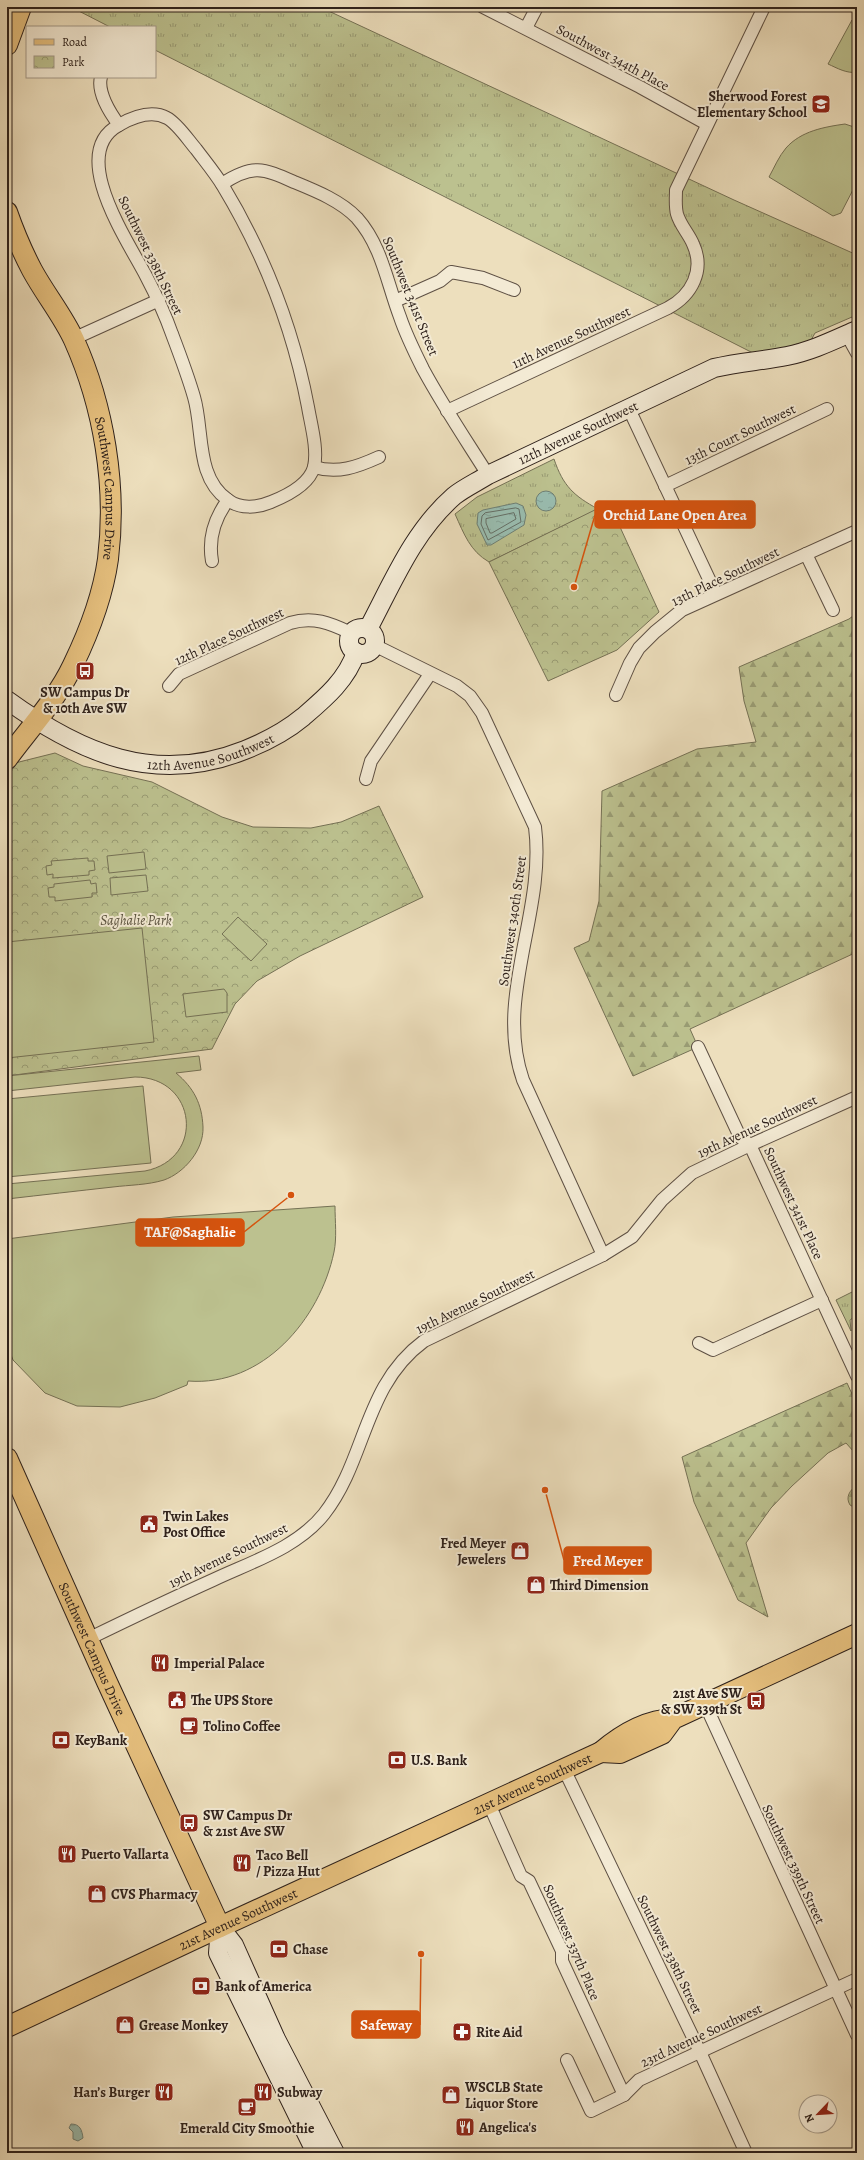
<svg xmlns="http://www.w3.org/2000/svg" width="864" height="2160" font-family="Alegreya,serif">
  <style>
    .grass { fill: url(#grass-tufts); stroke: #757155 }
    .forest { fill: url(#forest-firs); stroke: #757155 }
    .park { fill: url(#park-crowns); stroke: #757155 }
    .pitch { fill: #bcc18f; stroke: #757155 }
    .water { fill: url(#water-ripples); stroke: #6e7f74 }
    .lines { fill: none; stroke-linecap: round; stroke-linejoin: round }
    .shore { stroke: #646f66; stroke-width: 1 }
    .street-casing { stroke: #5e5044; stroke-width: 14 }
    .secondary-casing { stroke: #2e211b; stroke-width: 20 }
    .primary-casing { stroke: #2e211b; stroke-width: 22 }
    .street { stroke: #f3ead4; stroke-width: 12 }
    .secondary { stroke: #f3ead4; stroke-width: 18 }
    .primary { stroke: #e6c07e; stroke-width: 20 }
    .labels { text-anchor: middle; stroke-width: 4; stroke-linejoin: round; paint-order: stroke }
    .street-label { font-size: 14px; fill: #2e211b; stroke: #f3ead4 }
    .poi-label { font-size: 14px; font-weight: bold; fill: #2e211b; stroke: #f3ead4; text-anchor: start }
    .park-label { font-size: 14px; font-style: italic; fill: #59513e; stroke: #f3ead4 }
    .leader { fill: none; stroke: #d5530e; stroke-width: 1.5 }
    .callout-dot { fill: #d5530e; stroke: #f3ead4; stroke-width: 1.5 }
    .callout { fill: #d5530e; stroke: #d5530e; stroke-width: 1.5 }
    .callout-label { font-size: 15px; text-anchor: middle; font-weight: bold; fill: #fff }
  </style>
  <defs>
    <pattern id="grass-tufts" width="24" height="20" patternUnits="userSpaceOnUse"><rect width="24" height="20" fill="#bcc18f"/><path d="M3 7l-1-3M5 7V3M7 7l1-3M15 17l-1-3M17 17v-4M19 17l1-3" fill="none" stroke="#999c74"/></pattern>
    <pattern id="forest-firs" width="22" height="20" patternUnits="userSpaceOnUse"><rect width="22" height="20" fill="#bcc18f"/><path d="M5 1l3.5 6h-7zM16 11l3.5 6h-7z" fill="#999c74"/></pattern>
    <pattern id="park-crowns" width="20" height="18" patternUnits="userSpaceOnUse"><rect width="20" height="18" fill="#bcc18f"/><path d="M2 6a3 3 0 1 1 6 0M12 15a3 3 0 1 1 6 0" fill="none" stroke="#999c74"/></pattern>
    <pattern id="water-ripples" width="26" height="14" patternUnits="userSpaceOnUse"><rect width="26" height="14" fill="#99bdb0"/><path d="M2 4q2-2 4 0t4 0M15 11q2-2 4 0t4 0" fill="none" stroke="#84a297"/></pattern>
  </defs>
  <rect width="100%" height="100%" fill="#eddfbd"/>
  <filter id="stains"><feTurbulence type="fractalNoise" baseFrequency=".005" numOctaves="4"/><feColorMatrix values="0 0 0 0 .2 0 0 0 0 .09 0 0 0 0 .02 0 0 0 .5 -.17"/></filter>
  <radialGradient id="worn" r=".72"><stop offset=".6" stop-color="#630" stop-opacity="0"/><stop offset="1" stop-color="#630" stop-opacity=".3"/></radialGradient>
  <!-- grass -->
  <g class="grass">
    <path d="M71,7h249l414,193 123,55v73l-5,-11 -37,16 -5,9 -13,4 -44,7 -598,-303v-23h-45z"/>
    <path d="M554,459c9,27 20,37 44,50l-109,53c-19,-11 -25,-28 -34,-48l22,-17z"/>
    <path d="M852,1292l5,4v19l-7,5 1,11 -15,-31z"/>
  </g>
  <!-- forest -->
  <g class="forest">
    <path d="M857,613v339l-167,77 8,18 -65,29 -59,-128 15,-7 10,-40 3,-110 95,-42 59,-7 -12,-41 -5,-34 110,-48z"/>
    <path d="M847,1383l10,22v47h-3l-8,-9 -18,10 -36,33 -21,22 -25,35 22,74 -30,-17 -44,-98 -12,-45z"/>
    <path d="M857,1485v24l-7,-4c-5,-8 0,-15 7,-20z"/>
  </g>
  <!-- park -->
  <g class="park">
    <path d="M609,503l50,109 -42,38 -69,31 -59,-119z"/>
    <path d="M55,753l28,13 69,16 70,35 31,10 58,1 30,-6 38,-16 44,91 -123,59 -43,25 -22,23 -23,45 -205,27v-311z"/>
  </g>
  <!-- pitch -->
  <g class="pitch">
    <path d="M857,19v53c-10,2 -20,-4 -29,-8l24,-44z"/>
    <path d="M845,124l12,4v54l-16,31 -8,3 -64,-39c5,-9 10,-21 17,-29 15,-17 38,-21 59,-24z"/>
    <path d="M144,852l2,17 -37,4 -2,-17z"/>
    <path d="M88,858v3h6l1,9 -6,1v4l-36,3v-4l-6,1 -1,-9 6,-1 -1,-4z"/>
    <path d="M146,875l2,16 -37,4 -1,-17z"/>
    <path d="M90,880l1,4 5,-1 1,10h-5v4l-37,4v-4h-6l-1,-9 6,-1v-3z"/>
    <path d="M238,917l29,27 -16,17 -29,-27z"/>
    <path d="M142,928l12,114 -147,16v-116z"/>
    <path d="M224,989l3,4v19l-41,5 -3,-23z"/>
    <path d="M199,1056l2,14 -25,3c18,15 26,31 27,54 1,23 -19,46 -39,53 -16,5 -35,5 -51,7 -36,4 -71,8 -106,12v-15l138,-13c61,-12 52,-94 -10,-94l-128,14v-15z"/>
    <path d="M143,1086l8,77 -144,14v-78z"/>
    <path d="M335,1206c0,15 2,32 -1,46 -14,67 -71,135 -146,129l-1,4 -32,13 -35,9 -43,-1 -32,-13 -32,-33 -6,-16v-105l166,-22z"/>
  </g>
  <!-- water -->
  <g class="water">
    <circle cx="546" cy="501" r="10"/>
    <path d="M516,503l7,3 3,9 -2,10 -33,20h-4l-10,-21 1,-11 5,-3z"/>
    <path d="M71,2124c9,0 11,6 12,14l-5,3 -5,-2v-7l-4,-4z"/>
  </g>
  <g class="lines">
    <!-- shore -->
    <g class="shore">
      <path d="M516,508l3,1 2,13 -33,18 -7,-16 1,-8 3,-3z"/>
      <path d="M514,513l2,6 -24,14h-2l-4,-10v-4z"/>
    </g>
    <!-- street casing -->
    <g class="street-casing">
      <g id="street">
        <path d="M483,7l157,80 67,37"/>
        <path d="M526,28l11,-21"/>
        <path d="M101,77c-4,15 9,36 18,48 -52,28 9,116 27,151 10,19 19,38 26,58 8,21 16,42 22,63 10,34 1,80 34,103 -14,19 -20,38 -16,61"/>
        <path d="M119,125c14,-8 33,-15 48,-7 10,5 22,23 29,31 9,12 19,24 27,37 41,68 70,142 85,221 3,18 10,42 6,60 -5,18 -28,29 -43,35 -14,6 -31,7 -43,-2"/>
        <path d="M222,184c30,-20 41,-16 72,-2 22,9 47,19 63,36 25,28 30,65 43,99 6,18 15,36 23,52 20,37 43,71 65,106"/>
        <path d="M395,301l45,-20 11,-9 32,6 31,12"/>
        <path d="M847,335l10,18"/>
        <path d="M73,339l86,-39"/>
        <path d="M629,409l87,185"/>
        <path d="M447,411l221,-103c24,-13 37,-38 25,-64 -4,-10 -13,-19 -16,-30 -2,-8 -1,-16 -1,-24l88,-183"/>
        <path d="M314,467c24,7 43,0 65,-10"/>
        <path d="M665,486l162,-77"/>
        <path d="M806,554l27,56"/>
        <path d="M374,645l83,41 13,10 12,17 53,114c11,85 -41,170 -12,253l80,175"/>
        <path d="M169,686l10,-12 111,-51c23,-7 40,0 61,10"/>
        <path d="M616,695l14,-32 9,-15 16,-16 27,-22 175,-79"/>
        <path d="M366,779l5,-18 59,-87"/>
        <path d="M698,1047l42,90 10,8 107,231"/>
        <path d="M699,1343l14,7 109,-50"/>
        <path d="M88,1639c41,-20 83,-40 125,-59 38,-18 84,-32 111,-66 43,-55 39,-128 100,-173l179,-86 29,-18 30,-37 30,-27 58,-28 107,-48"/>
        <path d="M705,1704l152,331"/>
        <path d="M564,1769l136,283 46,101"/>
        <path d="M489,1804l32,72 8,5 33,70v10l62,134"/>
        <path d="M567,2060l24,51 33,-16 15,-15 218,-101"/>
      </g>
    </g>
    <!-- secondary casing -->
    <g class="secondary-casing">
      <g id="secondary">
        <circle cx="362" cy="641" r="13"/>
        <path id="s1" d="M368,629c25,-47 45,-97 86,-133 10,-8 23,-14 34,-21l226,-107c25,-6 48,-7 73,-12 25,-5 47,-16 70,-26"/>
        <path id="s2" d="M7,700c73,53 148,86 238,50 20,-8 40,-18 58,-33 21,-18 44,-37 53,-65"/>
        <path d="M220,1927l14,18 42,94 59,114"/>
        <path d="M220,1927l-2,26 98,200"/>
      </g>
    </g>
    <!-- primary casing -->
    <g class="primary-casing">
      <g id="primary">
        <path d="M7,45l14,-38"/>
        <path id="s3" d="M7,212c7,20 15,39 25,58 13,24 31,46 42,70 30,67 43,146 34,219 -5,36 -19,73 -35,106 -16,34 -44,64 -66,94"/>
        <path id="s4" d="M7,1458l100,224 113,245"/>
        <path d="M673,1719l-11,15 -42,19 -19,-1c20,-17 46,-32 72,-33l184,-85"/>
        <path id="s5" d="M7,2027l213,-100 381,-175"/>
      </g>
    </g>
    <!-- street -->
    <use href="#street" class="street"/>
    <!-- secondary -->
    <use href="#secondary" class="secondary"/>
    <!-- primary -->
    <use href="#primary" class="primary"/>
  </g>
  <!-- icons -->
  <defs>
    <g id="school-square" transform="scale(1)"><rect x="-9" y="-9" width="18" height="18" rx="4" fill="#8f2418" stroke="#f3ead4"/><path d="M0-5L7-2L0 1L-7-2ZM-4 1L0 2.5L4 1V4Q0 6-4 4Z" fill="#fff"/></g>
    <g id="bus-square" transform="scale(1)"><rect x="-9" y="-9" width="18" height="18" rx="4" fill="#8f2418" stroke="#f3ead4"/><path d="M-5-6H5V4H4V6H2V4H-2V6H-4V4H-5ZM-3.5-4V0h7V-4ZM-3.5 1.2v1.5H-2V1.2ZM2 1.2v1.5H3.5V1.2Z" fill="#fff"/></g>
    <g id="civic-square" transform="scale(1)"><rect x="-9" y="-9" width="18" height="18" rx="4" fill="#8f2418" stroke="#f3ead4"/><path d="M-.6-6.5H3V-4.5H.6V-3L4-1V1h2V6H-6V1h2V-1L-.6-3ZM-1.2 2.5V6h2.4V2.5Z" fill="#fff"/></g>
    <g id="shop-square" transform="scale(1)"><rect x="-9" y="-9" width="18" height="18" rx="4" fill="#8f2418" stroke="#f3ead4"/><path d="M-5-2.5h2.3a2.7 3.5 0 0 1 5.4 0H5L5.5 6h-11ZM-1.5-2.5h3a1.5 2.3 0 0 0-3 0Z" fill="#fff"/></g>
    <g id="restaurant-square" transform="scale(1)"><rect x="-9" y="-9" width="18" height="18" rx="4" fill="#8f2418" stroke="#f3ead4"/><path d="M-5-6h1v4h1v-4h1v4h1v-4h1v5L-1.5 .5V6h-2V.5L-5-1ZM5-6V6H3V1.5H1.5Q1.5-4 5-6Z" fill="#fff"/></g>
    <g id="cafe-square" transform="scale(1)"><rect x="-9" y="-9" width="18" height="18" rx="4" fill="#8f2418" stroke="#f3ead4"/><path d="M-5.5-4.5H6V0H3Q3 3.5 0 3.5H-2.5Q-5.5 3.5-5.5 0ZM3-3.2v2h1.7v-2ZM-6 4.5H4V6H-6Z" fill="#fff"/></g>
    <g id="bank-square" transform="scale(1)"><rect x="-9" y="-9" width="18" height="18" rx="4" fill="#8f2418" stroke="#f3ead4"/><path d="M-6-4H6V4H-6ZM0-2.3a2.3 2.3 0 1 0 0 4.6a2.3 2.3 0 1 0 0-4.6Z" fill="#fff"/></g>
    <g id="pharmacy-square" transform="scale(1)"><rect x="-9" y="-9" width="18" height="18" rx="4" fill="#8f2418" stroke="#f3ead4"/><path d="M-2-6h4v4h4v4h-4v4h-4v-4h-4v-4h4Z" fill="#fff"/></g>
  </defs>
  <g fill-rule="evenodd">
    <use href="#school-square" x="821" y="104"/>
    <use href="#bus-square" x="85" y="671"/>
    <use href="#civic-square" x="149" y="1524"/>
    <use href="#shop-square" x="520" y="1551"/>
    <use href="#shop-square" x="536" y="1585"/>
    <use href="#restaurant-square" x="160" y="1663"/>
    <use href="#civic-square" x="177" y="1700"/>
    <use href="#bus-square" x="756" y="1701"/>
    <use href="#cafe-square" x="189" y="1726"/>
    <use href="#bank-square" x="61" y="1740"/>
    <use href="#bank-square" x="397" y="1760"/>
    <use href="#bus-square" x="189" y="1823"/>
    <use href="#restaurant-square" x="67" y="1854"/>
    <use href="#restaurant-square" x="242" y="1863"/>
    <use href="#shop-square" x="97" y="1894"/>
    <use href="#bank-square" x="279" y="1949"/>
    <use href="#bank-square" x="201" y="1986"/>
    <use href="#shop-square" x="125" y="2025"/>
    <use href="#pharmacy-square" x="462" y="2032"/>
    <use href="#restaurant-square" x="164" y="2092"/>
    <use href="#restaurant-square" x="263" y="2092"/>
    <use href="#shop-square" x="451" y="2095"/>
    <use href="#cafe-square" x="247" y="2107"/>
    <use href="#restaurant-square" x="465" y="2127"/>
  </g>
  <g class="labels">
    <!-- street labels -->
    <g class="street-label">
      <text transform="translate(613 57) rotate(28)" y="5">Southwest 344th Place</text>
      <text transform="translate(151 255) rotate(64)" y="5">Southwest 338th Street</text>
      <text transform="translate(411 296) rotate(68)" y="5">Southwest 341st Street</text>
      <text transform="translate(571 337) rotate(-25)" y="5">11th Avenue Southwest</text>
      <text dy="5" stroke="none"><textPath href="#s1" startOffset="299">12th Avenue Southwest</textPath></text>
      <text transform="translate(740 434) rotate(-26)" y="5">13th Court Southwest</text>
      <text dy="5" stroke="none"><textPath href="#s3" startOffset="298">Southwest Campus Drive</textPath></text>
      <text transform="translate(725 576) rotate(-26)" y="5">13th Place Southwest</text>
      <text transform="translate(229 636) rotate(-25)" y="5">12th Place Southwest</text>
      <text dy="5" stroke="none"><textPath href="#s2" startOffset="221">12th Avenue Southwest</textPath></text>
      <text transform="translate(512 921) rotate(-82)" y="5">Southwest 340th Street</text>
      <text transform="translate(757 1126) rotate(-25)" y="5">19th Avenue Southwest</text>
      <text transform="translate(794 1203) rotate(65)" y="5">Southwest 341st Place</text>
      <text transform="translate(475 1301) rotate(-26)" y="5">19th Avenue Southwest</text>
      <text transform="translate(228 1555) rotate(-26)" y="5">19th Avenue Southwest</text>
      <text dy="5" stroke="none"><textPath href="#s4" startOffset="209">Southwest Campus Drive</textPath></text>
      <text dy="5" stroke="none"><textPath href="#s5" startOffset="579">21st Avenue Southwest</textPath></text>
      <text transform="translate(794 1864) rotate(65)" y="5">Southwest 339th Street</text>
      <text dy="5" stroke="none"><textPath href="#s5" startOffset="255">21st Avenue Southwest</textPath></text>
      <text transform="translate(572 1942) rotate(67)" y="5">Southwest 337th Place</text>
      <text transform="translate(670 1954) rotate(64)" y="5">Southwest 338th Street</text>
      <text transform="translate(701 2035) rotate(-25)" y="5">23rd Avenue Southwest</text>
    </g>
    <!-- poi labels -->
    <g class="poi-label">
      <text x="807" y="101" text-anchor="end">Sherwood Forest<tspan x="807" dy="16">Elementary School</tspan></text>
      <text x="85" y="697" text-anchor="middle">SW Campus Dr<tspan x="85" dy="16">&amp; 10th Ave SW</tspan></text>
      <text x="163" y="1521">Twin Lakes<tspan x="163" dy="16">Post Office</tspan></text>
      <text x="506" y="1548" text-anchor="end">Fred Meyer<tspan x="506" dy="16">Jewelers</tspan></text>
      <text x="550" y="1590">Third Dimension</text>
      <text x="174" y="1668">Imperial Palace</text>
      <text x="742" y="1698" text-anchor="end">21st Ave SW<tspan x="742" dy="16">&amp; SW 339th St</tspan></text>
      <text x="191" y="1705">The UPS Store</text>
      <text x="203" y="1731">Tolino Coffee</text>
      <text x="75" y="1745">KeyBank</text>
      <text x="411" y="1765">U.S. Bank</text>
      <text x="203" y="1820">SW Campus Dr<tspan x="203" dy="16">&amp; 21st Ave SW</tspan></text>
      <text x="81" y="1859">Puerto Vallarta</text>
      <text x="256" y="1860">Taco Bell<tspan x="256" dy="16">/ Pizza Hut</tspan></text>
      <text x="111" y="1899">CVS Pharmacy</text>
      <text x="293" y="1954">Chase</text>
      <text x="215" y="1991">Bank of America</text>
      <text x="139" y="2030">Grease Monkey</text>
      <text x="476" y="2037">Rite Aid</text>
      <text x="465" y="2092">WSCLB State<tspan x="465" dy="16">Liquor Store</tspan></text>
      <text x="150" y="2097" text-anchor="end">Han’s Burger</text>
      <text x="277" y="2097">Subway</text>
      <text x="479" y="2132">Angelica's</text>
      <text x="247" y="2133" text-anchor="middle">Emerald City Smoothie</text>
    </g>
    <!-- park labels -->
    <g class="park-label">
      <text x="136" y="925">Saghalie Park</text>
    </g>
  </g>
  <!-- callouts -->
  <path class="leader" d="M574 587L595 515M291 1195L244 1232M545 1490L564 1560M421 1954L420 2025"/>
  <g class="callout-dot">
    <circle cx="574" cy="587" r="4"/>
    <circle cx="291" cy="1195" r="4"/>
    <circle cx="545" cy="1490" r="4"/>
    <circle cx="421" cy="1954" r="4"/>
  </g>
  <g class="callout">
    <rect x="595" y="501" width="160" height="27" rx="4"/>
    <rect x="136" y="1219" width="108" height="27" rx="4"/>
    <rect x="564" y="1547" width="87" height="27" rx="4"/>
    <rect x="352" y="2011" width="68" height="27" rx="4"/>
  </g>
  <g class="callout-label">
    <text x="675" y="520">Orchid Lane Open Area</text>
    <text x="190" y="1237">TAF@Saghalie</text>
    <text x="608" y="1566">Fred Meyer</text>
    <text x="386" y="2030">Safeway</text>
  </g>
  <!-- margin -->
  <rect width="864" height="2160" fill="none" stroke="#eddfbd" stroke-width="24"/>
  <rect x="8" y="8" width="848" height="2144" fill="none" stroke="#2e211b" stroke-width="2"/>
  <rect x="12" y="12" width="840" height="2136" fill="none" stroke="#2e211b"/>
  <!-- legend -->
  <rect x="26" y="26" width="130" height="52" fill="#f3ead4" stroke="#a49a8a"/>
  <rect x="34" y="39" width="20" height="6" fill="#e6c07e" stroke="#a49a8a"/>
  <text x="62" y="46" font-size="12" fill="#2e211b">Road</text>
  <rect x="34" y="56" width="20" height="12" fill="url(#park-crowns)" stroke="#a49a8a"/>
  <text x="62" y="66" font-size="12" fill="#2e211b">Park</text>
  <!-- north arrow -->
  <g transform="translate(818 2114) rotate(245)"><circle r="19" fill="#f3ead4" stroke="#a49a8a"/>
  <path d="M0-3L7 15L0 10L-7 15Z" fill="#8f2418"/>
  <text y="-6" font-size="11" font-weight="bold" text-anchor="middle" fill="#2e211b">N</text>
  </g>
  <rect width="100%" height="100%" filter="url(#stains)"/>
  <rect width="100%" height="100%" fill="url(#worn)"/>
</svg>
